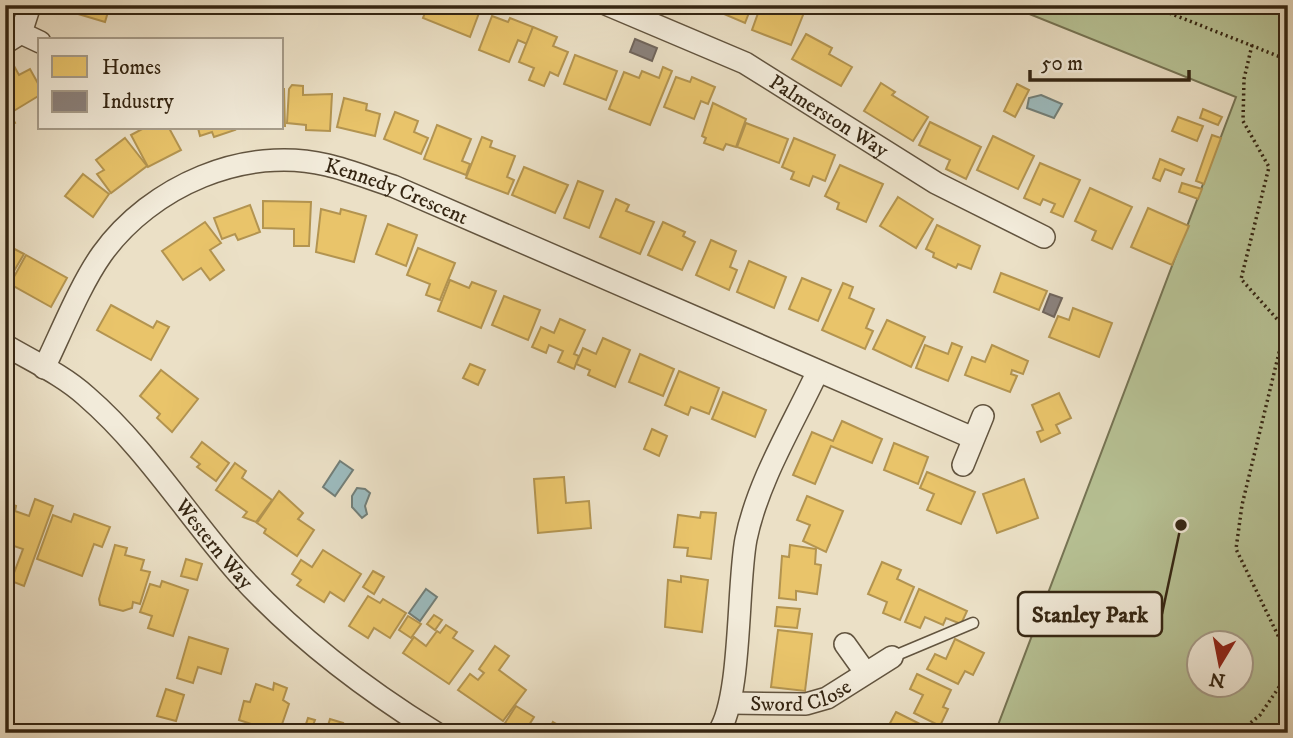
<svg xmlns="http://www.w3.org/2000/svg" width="1293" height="738" font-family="'IM FELL DW Pica',serif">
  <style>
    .green { fill: #b7c295; stroke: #767454; stroke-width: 2; fill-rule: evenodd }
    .water { fill: #9cbbbe; stroke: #727f79; stroke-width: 2 }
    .homes { fill: #e9c46a; stroke: #b39450; stroke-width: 2 }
    .industry { fill: #8a817c; stroke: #70655c; stroke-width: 2 }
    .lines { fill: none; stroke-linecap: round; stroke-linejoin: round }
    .lane-casing { stroke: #62543f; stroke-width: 13 }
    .street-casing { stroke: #62543f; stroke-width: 24 }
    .path { stroke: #342512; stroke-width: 3.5; stroke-dasharray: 2 3.5; stroke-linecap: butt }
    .lane { stroke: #f2ebda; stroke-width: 10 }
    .street { stroke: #f2ebda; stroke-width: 21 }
    .labels { text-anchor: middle; stroke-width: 7; stroke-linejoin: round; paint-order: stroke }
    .street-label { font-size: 21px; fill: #342512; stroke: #f2ebda }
    .leader { fill: none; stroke: #342512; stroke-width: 2.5 }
    .callout-dot { fill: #342512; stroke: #f2ebda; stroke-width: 2.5 }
    .callout { fill: #f2ebda; stroke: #342512; stroke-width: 2.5 }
    .callout-label { font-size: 23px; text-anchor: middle; font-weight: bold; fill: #342512 }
  </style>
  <rect width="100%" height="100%" fill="#ebe0c6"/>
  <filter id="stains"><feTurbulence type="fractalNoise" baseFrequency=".00286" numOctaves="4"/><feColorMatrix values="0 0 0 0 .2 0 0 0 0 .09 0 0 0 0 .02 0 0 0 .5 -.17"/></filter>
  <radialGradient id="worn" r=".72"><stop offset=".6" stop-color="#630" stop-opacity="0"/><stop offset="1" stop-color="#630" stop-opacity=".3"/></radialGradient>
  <!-- green -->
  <path class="green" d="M1007,5h281v728h-293l241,-636zM1198,644h42v42h-42z"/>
  <!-- water -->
  <g class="water">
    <path d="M1041,95l21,9 -8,14 -27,-10 2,-10z"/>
    <path d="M340,461l13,9 -18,26 -12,-9z"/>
    <path d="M357,488l8,1 5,4 -5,13 2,8 -5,4 -10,-11v-11z"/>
    <path d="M426,589l11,8 -17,24 -11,-8z"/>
  </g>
  <!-- homes -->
  <g class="homes">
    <path d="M78,5h32l-5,17 -30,-9z"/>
    <path d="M428,5h54l-12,32 -47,-19z"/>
    <path d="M703,5h49l-7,18z"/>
    <path d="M761,5h46l-16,40 -39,-15z"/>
    <path d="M492,16l16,6 2,-4 23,9 -6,17 -9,-4 -9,22 -30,-12z"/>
    <path d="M533,27l24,10 -4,9 15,6 -10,24 -8,-4 -6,14 -15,-6 5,-12 -15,-6z"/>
    <path d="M806,34l26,14 -3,6 23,13 -11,19 -49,-27z"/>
    <path d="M575,55l42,16 -11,29 -42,-16z"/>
    <path d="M14,66l5,9 11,-6 10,18v8l-28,17 -7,-11v-19l3,-2 -3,-9z"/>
    <path d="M663,67l9,4 -22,54 -41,-16 15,-37 15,6 3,-7 17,7z"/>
    <path d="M676,77l14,5 2,-5 23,10 -7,17 -7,-3 -7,18 -30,-12z"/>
    <path d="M881,83l14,9 -3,3 36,22 -15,24 -49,-30z"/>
    <path d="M1017,84l12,6 -14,27 -11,-6z"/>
    <path d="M292,85l11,1v9l29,-1 -2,37 -24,-1v-5l-19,-2 2,-34z"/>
    <path d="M282,89h2l1,37h-3z"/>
    <path d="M344,98l23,6 -1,6 14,4 -5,22 -38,-9z"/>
    <path d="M713,103l33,16 -10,28 -10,-3 -3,6 -19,-7 2,-5 -4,-2z"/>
    <path d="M5,105l10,18 -10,6z"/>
    <path d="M1203,109l19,8 -4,8 -18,-7z"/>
    <path d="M395,112l23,9 -4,11 14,6 -7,16 -37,-15z"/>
    <path d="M1178,117l25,9 -6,15 -25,-10z"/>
    <path d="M930,122l51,25 -15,32 -20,-10 4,-9 -31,-15z"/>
    <path d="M746,123l42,16 -9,24 -42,-16z"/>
    <path d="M437,125l34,14 -9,22 8,3 -4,11 -42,-16z"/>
    <path d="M144,128h25l12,22 -33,17 -17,-32z"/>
    <path d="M198,128h36l1,2 -21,7 -2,-5 -12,4z"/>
    <path d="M1212,135l9,3 -17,46 -8,-3z"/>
    <path d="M993,136l41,20 -16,33 -41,-19z"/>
    <path d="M482,137l10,4 -2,6 25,9 -8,21 7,3 -6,14 -42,-16z"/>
    <path d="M125,138l22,28 -36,27 -14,-19 7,-4 -8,-10z"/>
    <path d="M794,138l41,17 -10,26 -12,-5 -4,10 -18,-7 3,-7 -12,-5z"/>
    <path d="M1160,159l24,10 -3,6 -16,-6 -5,12 -7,-3z"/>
    <path d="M1040,163l40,17 -17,37 -12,-5 4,-8 -12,-5 -3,6 -16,-7z"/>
    <path d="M840,165l43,19 -17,38 -29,-13 2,-6 -14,-7z"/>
    <path d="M524,167l44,18 -13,28 -43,-18z"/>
    <path d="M83,174l26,20 -16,23 -28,-21z"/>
    <path d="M578,181l25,10 -14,37 -25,-10z"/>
    <path d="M1182,183l20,6 -4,10 -19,-7z"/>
    <path d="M1090,188l42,19 -20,42 -20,-9 4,-9 -21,-10z"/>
    <path d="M898,197l35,22 -17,29 -36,-22z"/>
    <path d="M616,199l13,6 -3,6 28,11 -14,32 -40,-17z"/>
    <path d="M263,201l48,1 -2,44h-15v-17l-31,-1z"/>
    <path d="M250,205l10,27 -22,8 -3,-6 -13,5 -8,-21z"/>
    <path d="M1148,208l41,18 -17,39 -41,-18z"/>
    <path d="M321,209l19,5 1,-5 25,7 -12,46 -38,-10z"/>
    <path d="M205,222l16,21 -11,7 14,20 -14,10 -9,-12 -18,12 -21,-29z"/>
    <path d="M663,222l22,10 -2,4 12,6 -13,28 -34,-15z"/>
    <path d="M388,224l29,11 -11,31 -30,-12z"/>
    <path d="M937,225l43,21 -9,23 -13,-5 -2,4 -23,-11 1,-4 -8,-4z"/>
    <path d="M711,240l25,11 -6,16 7,3 -8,20 -33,-15z"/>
    <path d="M5,244l19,10 -17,29 -2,-1z"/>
    <path d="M418,248l37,15 -15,37 -14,-5 4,-11 -23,-9z"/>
    <path d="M26,255l41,23 -16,29 -41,-23z"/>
    <path d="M749,261l37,16 -12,31 -37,-16z"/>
    <path d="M1001,273l46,18 -8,19 -45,-18z"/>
    <path d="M802,278l29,12 -13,31 -29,-12z"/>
    <path d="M450,280l19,8 3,-6 24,9 -15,37 -43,-17z"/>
    <path d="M843,283l10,4 -4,11 25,11 -8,19 7,3 -8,18 -43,-19z"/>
    <path d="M504,296l36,14 -12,30 -36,-15z"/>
    <path d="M111,305l42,23 4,-7 12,6 -18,33 -54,-30z"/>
    <path d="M1073,308l39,15 -13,34 -50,-20 9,-21 11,4z"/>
    <path d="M560,319l25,11 -11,24 5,2 -5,13 -16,-7 5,-11 -14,-6 -3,8 -14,-6 9,-20 13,6z"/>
    <path d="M887,320l38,17 -14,30 -38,-18z"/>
    <path d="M603,338l27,12 -15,37 -27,-12 2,-5 -14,-6 7,-16 13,6z"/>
    <path d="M952,343l10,4 -14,34 -32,-13 9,-23 23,9z"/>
    <path d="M992,345l36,16 -5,13 -11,-4 -1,4 6,2 -7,16 -45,-17 7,-18 13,5z"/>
    <path d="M640,354l34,15 -11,27 -34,-14z"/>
    <path d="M470,364l15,6 -7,15 -15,-7z"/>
    <path d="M161,370l37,29 -26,33 -15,-14 3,-4 -20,-18z"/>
    <path d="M679,371l40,17 -10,26 -18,-7 -3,8 -23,-10z"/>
    <path d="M723,392l43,18 -11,27 -43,-18z"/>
    <path d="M1059,393l12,25 -15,7 4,8 -19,9 -4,-10 6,-2 -11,-25z"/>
    <path d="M842,421l40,18 -10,24 -41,-17 -16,38 -22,-9 19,-43 21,9z"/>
    <path d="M652,429l15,7 -8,20 -15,-7z"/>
    <path d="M202,442l27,21 -13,18 -19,-14 3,-3 -9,-7z"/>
    <path d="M894,443l34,14 -10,27 -34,-14z"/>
    <path d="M235,463l11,8 -4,7 30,22 -16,22 -13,-5 4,-5 -31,-22z"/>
    <path d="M927,472l48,20 -14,32 -34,-14 7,-16 -14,-6z"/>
    <path d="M564,477l2,26 23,-2 2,27 -53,5 -4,-54z"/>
    <path d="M1024,479l14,39 -41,15 -14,-39z"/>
    <path d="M279,491l24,22 -5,6 16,11 -17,26 -33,-23 2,-4 -9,-6z"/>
    <path d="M807,496l36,15 -17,41 -23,-11 7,-16 -13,-5z"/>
    <path d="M35,499l18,7 -29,80 -13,-5 12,-32 -18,-6v-41l11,4 -1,5 14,5z"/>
    <path d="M701,512l15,1 -5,46 -24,-3 1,-8 -14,-1 4,-32 22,3z"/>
    <path d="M74,514l36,13 -8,20 -8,-3 -12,32 -45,-17 16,-44 18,7z"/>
    <path d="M115,545l12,3 -2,7 19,5 -3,10 9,2 -10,32 -7,-2 -1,6 -9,3 -23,-6 -1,-6z"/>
    <path d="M790,545l26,4 -1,15 6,1 -4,29 -21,-3v9l-17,-2 3,-42 7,1z"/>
    <path d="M323,550l38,24 -17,27 -14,-9 -6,10 -27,-17 4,-5 -9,-6 9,-14 11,7z"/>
    <path d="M186,559l16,5 -5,16 -16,-4z"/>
    <path d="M882,562l19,8 -4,9 17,8 -14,33 -17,-7 4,-11 -19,-8z"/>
    <path d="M373,571l11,6 -10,17 -11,-7z"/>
    <path d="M681,576l27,4 -6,52 -37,-5 3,-47 13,2z"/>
    <path d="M162,581l26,9 -15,46 -25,-8 4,-12 -12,-4 10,-28 10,3z"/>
    <path d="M919,589l48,22 -6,13 -15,-6 -3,7 -18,-8 -5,11 -15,-6z"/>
    <path d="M368,596l12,7 3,-4 23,14 -16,25 -16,-10 -6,10 -19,-12z"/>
    <path d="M777,607l23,2 -3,19 -22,-2z"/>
    <path d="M434,615l8,5 -7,10 -8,-6z"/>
    <path d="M408,616l13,8 -10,14 -12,-8z"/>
    <path d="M446,625l11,7 -4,6 20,13 -24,33 -46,-31 11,-16 12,9 11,-15 3,2z"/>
    <path d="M778,630l34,4 -7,57 -34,-4z"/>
    <path d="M189,637l39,12 -7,25 -23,-7 -5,16 -16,-5z"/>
    <path d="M955,639l29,14 -11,22 -8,-4 -7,13 -31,-15 8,-15 11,5z"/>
    <path d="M495,646l14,10 -10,14 27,20 -23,31 -45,-31 12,-16 8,6 6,-7 -5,-4z"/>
    <path d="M917,674l34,16 -8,17 5,2 -8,17 -26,-13 9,-18 -13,-6z"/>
    <path d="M274,683l13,5 -4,12 6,4 -10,29 -40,-13 5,-19 6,1 6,-18 17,6z"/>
    <path d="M166,689l18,6 -8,26 -19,-5z"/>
    <path d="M516,706l18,11 -10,16 -19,-10z"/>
    <path d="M896,712l32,16 -2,5h-28l-10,-6z"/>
    <path d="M308,718l7,2 -3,8 14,4 4,-13 13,4 -4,10h-36z"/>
    <path d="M553,722l19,11h-25z"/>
    <path d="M799,725l20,8h-23z"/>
  </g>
  <!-- industry -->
  <g class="industry">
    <path d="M635,39l22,9 -5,13 -22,-9z"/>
    <path d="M1050,294l12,4 -8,19 -11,-5z"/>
  </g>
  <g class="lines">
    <!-- lane casing -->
    <g class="lane-casing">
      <path id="lane" d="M892,657l81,-34"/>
    </g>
    <!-- street casing -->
    <g class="street-casing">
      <g id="street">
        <path id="s1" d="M608,5l137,58 191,120 108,54"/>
        <path d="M21,33l9,-28"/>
        <path d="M5,43l16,-10 19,9"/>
        <path id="s2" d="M5,345c27,16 58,30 81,51 59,51 101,119 152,177 56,62 127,116 198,160"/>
        <path id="s3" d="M44,368c17,-35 36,-83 58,-114 49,-68 143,-109 225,-89 22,5 44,14 66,21l580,252"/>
        <path d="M963,465l20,-49"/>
        <path d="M845,644l20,28"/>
        <path id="s4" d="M730,703l76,1 21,-6 65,-41"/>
        <path d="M718,733c24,-34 19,-148 28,-194 12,-58 46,-113 71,-166"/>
      </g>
    </g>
    <!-- path -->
    <g class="path">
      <path d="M1149,5l139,55"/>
      <path d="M1252,45l-8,34 -1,42 26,46 -28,112 44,49 -43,177 -6,44 52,107"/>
      <path d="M1238,733l22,-18 28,-41"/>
    </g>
    <!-- lane -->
    <use href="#lane" class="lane"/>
    <!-- street -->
    <use href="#street" class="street"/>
  </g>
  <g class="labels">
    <!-- street labels -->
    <g class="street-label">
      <text dy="7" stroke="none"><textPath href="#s1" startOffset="248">Palmerston Way</textPath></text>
      <text dy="7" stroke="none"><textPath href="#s3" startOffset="458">Kennedy Crescent</textPath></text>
      <text dy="7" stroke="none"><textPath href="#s2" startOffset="292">Western Way</textPath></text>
      <text dy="7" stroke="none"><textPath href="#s4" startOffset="72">Sword Close</textPath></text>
    </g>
  </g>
  <!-- callouts -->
  <path class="leader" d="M1181 525L1162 614"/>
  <circle class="callout-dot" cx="1181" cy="525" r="7"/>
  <rect class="callout" x="1018" y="592" width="144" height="44" rx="7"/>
  <g class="callout-label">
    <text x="1090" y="622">Stanley Park</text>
  </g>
  <!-- margin -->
  <rect width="1293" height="738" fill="none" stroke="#ebe0c6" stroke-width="28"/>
  <rect x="7" y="7" width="1279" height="724" fill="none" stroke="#342512" stroke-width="3.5"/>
  <rect x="14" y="14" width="1265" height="710" fill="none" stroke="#342512" stroke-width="2"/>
  <!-- legend -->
  <rect x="38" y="38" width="245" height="91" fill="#f2ebda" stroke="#a69c8a" stroke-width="2"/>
  <rect x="52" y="56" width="35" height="21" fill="#e9c46a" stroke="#a69c8a" stroke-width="2"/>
  <text x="102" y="74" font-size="21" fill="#342512">Homes</text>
  <rect x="52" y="91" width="35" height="21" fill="#8a817c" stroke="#a69c8a" stroke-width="2"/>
  <text x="102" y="108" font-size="21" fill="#342512">Industry</text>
  <!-- north arrow -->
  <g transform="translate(1220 664) rotate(190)"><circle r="33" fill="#f2ebda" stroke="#a69c8a" stroke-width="2"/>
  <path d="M0-5L12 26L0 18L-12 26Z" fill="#8f2418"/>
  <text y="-10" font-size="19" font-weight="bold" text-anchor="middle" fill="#342512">N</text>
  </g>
  <!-- scale -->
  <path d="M1030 70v10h159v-10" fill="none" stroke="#342512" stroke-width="3.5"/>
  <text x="1041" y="70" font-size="21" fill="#342512" stroke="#f2ebda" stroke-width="5" paint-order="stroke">50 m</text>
  <rect width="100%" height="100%" filter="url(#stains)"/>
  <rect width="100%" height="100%" fill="url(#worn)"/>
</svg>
